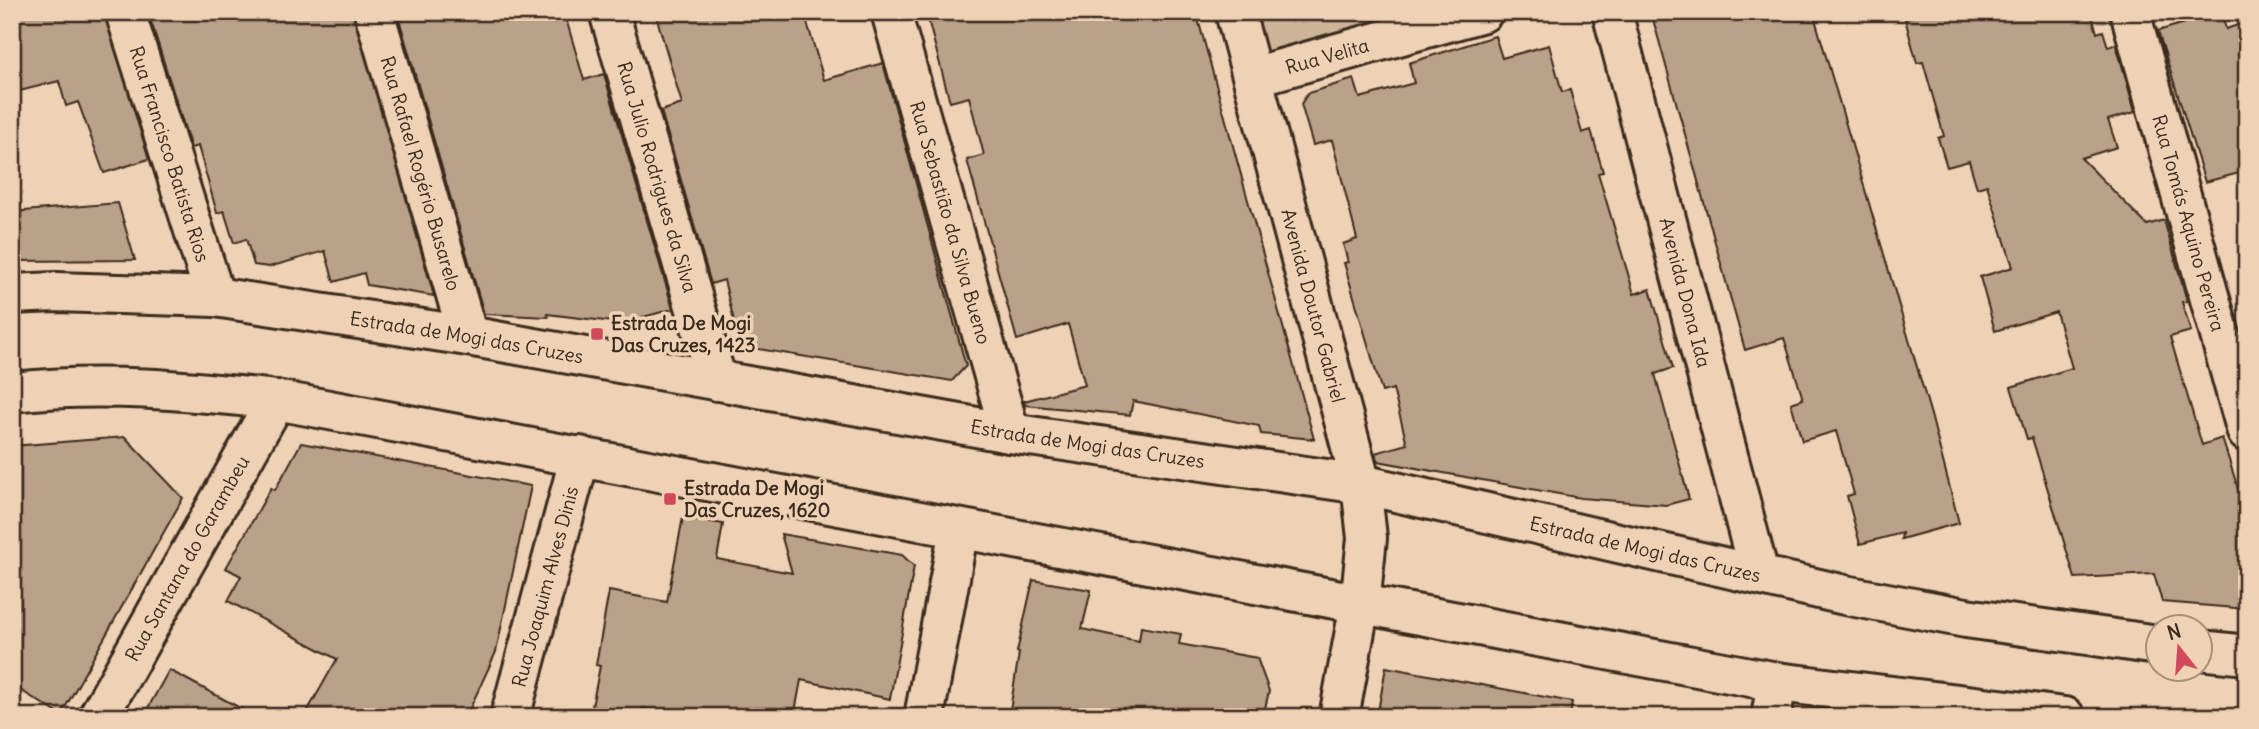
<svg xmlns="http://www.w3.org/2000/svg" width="2259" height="729" font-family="Delius,sans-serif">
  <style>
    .green { fill: #ceb499; stroke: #846f5c; stroke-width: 2 }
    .building { fill: #baa189; stroke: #3b2a1e; stroke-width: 2 }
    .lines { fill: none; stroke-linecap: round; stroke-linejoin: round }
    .street-casing { stroke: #3b2a1e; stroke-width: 44 }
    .secondary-casing { stroke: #3b2a1e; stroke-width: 44 }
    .street { stroke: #efd2b5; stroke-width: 38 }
    .secondary { stroke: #efd2b5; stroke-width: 38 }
    .poi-dot { fill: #d1495b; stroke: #efd2b5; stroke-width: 2.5 }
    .labels { text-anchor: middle; stroke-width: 7; stroke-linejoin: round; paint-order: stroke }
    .street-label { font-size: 19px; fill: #3b2a1e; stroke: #efd2b5 }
    .poi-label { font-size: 19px; font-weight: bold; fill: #3b2a1e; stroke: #efd2b5; text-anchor: start }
  </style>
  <rect width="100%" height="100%" fill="#efd2b5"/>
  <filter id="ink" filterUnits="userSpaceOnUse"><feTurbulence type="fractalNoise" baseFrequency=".0143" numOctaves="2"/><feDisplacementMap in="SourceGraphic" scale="14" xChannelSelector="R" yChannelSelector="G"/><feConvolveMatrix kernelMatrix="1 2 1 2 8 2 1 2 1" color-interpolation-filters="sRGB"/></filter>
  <g filter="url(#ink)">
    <!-- green -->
    <path class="green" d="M1255,12h174l-161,46z"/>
    <!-- building -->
    <g class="building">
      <path d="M12,12h92l45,147 -45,14 -26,-71 -12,4 -7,-25 -47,12z"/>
      <path d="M148,12h205l81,284 -67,-11 -3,-12 -30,9 -9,-31 -56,16 -15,-2 -8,-26 -12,4 -10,-32 -7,2 -19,-67 -7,2z"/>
      <path d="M397,12h167l20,68 20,-6 69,235 -52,14 -74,-9 1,3 -64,-3z"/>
      <path d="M655,12h149l20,68 59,-17 83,303 -14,15 -212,-35 -16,-66 -13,4 -50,-173 21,-7z"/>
      <path d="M926,12h270l118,427 -53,-5 -2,-8 -126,-25 -3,14 -105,-10 -1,-4 61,-16 -17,-61 -51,16 -50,-180 17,-5 -15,-58 -19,5z"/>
      <path d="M1651,12h162l118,403 28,108 -58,16 1,-6 -42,11 -13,-48 7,-2 -18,-63 -34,10 -11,-38 12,-4 -19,-61 -39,12z"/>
      <path d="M1927,12h164l6,21 6,-2 5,16 8,-3 19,68 -27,8 9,27 -36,11 66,67 17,-5 23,81 -5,1 9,29 -21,6 32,108 20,-7 25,79v92l-85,-7 -8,-28 -79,4 -43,-140 -5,1 -16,-52 61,-19 -16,-56 -61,19 -15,-54 33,-10 -26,-82 -10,3 -8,-27 -22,6 -9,-29 6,-2 -21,-74 -6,1 -12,-44z"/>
      <path d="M2221,12l5,17 21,-7v149l-42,11 -47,-151z"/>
      <path d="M1495,36l7,22 47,-13 13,47 8,-2 12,43 9,-3 12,42 -5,1 36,121 16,-5 23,79 -18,6 34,125 -23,6 -85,-7 -203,-37 -3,-8 32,-9 -14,-55 -11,3 -38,-129 4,-1 -5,-18 14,-5 -25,-99 -19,5 -12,-41 7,-11 46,-14 6,19 54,-15 -5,-20z"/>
      <path d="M118,203l17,57 -120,1 -3,-49z"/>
      <path d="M125,437l58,61 -122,217 -49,-30v-239z"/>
      <path d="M301,443l230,43 -35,166 -30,65h-162l33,-58 -109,-58 13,-25 -15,-8 45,-80 4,2z"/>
      <path d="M683,517l40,7 -6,35 75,14 -11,-39 121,21 12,11 -24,133 -89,-19 -7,37h-108l-43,-9 -1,9h-52l10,-51 -4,-1 13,-74 58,11z"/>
      <path d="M1033,580l58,10 -9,39 57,12 2,-14 40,7 -2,10 78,14 12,33 -6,26h-254l10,-64 -2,-1z"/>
      <path d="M1386,667l186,35 -2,15h-193z"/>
      <path d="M169,670l88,47h-114z"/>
    </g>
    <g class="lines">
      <!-- street casing -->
      <g class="street-casing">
        <g id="street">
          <path id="s1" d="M125,12l90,285"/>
          <path id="s2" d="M374,12l94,324"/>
          <path id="s3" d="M609,12l108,369"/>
          <path id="s4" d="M891,12l119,421"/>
          <path id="s5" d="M1235,12l126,472"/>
          <path id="s6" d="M1612,12l147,562"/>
          <path id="s7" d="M2130,12l117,420"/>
          <path id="s8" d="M1253,77l230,-65"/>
          <path id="s9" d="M98,717l178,-317"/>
          <path id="s10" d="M510,717l70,-261"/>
          <path d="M924,717l35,-188"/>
          <path d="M1771,717l6,-35"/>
        </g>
      </g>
      <!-- secondary casing -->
      <g class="secondary-casing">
        <g id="secondary">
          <path id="s11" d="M12,294l44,-2 159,5 253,39 542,97 351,51 484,111 121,23 192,27"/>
          <path d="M12,392c89,-10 176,-2 264,8l1501,282 288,35"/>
          <path d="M2200,650l47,5"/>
          <path d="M1339,717l21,-113 7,-66 -6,-54"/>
        </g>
      </g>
      <!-- street -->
      <use href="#street" class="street"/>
      <!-- secondary -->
      <use href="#secondary" class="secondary"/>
    </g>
  </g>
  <!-- markers -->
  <g class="poi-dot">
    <rect x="590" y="327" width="14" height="14" rx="3.5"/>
    <rect x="663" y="492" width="14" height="14" rx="3.5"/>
  </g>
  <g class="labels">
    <!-- street labels -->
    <g class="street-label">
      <text dy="7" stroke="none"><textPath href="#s8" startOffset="77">Rua Velita</textPath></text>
      <text dy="7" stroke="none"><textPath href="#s1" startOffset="149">Rua Francisco Batista Rios</textPath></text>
      <text dy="7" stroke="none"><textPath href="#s2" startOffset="168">Rua Rafael Rogério Busarelo</textPath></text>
      <text dy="7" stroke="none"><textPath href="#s3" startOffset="172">Rua Julio Rodrigues da Silva</textPath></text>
      <text dy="7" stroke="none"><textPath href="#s7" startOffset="219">Rua Tomás Aquino Pereira</textPath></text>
      <text dy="7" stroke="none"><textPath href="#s4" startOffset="219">Rua Sebastião da Silva Bueno</textPath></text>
      <text dy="7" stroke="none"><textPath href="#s6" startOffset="290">Avenida Dona Ida</textPath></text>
      <text dy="7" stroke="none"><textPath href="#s5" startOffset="304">Avenida Doutor Gabriel</textPath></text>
      <text dy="7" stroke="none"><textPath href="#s11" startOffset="458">Estrada de Mogi das Cruzes</textPath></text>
      <text dy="7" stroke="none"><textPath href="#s11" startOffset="1088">Estrada de Mogi das Cruzes</textPath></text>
      <text dy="7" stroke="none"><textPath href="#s11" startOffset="1656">Estrada de Mogi das Cruzes</textPath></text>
      <text dy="7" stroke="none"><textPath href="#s9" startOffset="182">Rua Santana do Garambeu</textPath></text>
      <text dy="7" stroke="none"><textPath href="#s10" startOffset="135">Rua Joaquim Alves Dinis</textPath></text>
    </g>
    <!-- poi labels -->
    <g class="poi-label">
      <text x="611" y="330">Estrada De Mogi<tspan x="611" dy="22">Das Cruzes, 1423</tspan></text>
      <text x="684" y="495">Estrada De Mogi<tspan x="684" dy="22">Das Cruzes, 1620</tspan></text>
    </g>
  </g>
  <!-- margin -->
  <rect width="2259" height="729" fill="none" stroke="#efd2b5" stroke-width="42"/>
  <rect x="21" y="21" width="2217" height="687" fill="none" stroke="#3b2a1e" stroke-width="2.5" filter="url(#ink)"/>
  <!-- north arrow -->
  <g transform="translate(2179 648) rotate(343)"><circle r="33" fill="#efd2b5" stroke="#a78f79" stroke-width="2"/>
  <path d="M0-5L12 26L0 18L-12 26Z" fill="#d1495b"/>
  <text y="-10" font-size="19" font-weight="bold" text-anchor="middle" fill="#3b2a1e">N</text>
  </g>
</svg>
